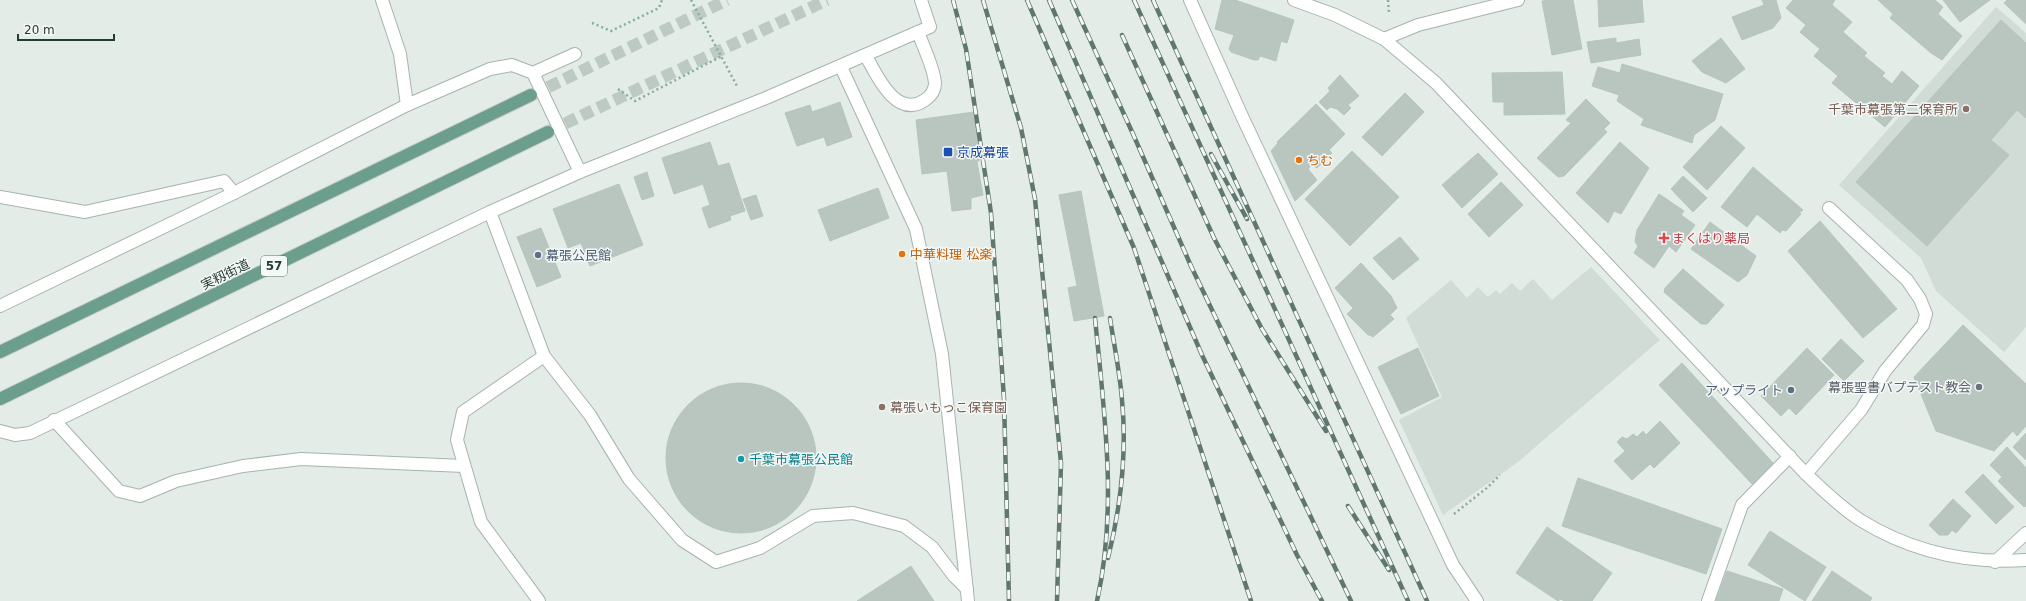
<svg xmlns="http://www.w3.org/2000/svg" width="2026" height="601" font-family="'DejaVu Sans','Noto Sans JP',sans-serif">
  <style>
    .built { fill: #d1dcd6 }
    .building { fill: #b9c6c0; stroke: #b6c5be }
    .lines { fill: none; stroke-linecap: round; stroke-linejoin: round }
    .primary-tunnel { stroke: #bdc9c3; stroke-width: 12; stroke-dasharray: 12 6; stroke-linecap: butt }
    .lane-casing { stroke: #a6b4ae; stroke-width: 14 }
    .street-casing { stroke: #a6b4ae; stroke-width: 14 }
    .primary-casing { stroke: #c2c8c6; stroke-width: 14 }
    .path { stroke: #86ad9e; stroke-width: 2.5; stroke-dasharray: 2 3; stroke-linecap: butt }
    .lane { stroke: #fff; stroke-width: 12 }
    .street { stroke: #fff; stroke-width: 12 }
    .primary { stroke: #6b9e8d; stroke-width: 12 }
    .rail-casing { stroke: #5f776f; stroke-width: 4.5 }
    .rail { stroke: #f4f8f6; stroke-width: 3; stroke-dasharray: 9; stroke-linecap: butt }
    .education-dot { fill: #8d6e63; stroke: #f4f8f6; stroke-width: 1.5 }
    .transit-dot { fill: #1a4fb4; stroke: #f4f8f6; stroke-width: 1.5 }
    .food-dot { fill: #e8710a; stroke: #f4f8f6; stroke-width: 1.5 }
    .health-dot { fill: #e0444e; stroke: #f4f8f6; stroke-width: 1.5 }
    .service-dot { fill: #5c6f8a; stroke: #f4f8f6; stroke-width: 1.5 }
    .worship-dot { fill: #6b7280; stroke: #f4f8f6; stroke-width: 1.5 }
    .culture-dot { fill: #0f9aa8; stroke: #f4f8f6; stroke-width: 1.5 }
    .labels { text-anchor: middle; stroke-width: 3; stroke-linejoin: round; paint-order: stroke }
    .shield { fill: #f4f8f6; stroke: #62746e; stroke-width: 1 }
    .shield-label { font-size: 12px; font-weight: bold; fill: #243c34 }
    .education-label { font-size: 13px; fill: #785e54; stroke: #f4f8f6; text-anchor: end }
    .transit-label { font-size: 13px; fill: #164399; stroke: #f4f8f6; text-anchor: start }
    .food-label { font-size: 13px; fill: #c56008; stroke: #f4f8f6; text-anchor: start }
    .health-label { font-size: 13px; fill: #be3a42; stroke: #f4f8f6; text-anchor: start }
    .service-label { font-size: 13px; fill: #4e5e75; stroke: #f4f8f6; text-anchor: start }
    .street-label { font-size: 13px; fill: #243c34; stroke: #f4f8f6 }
    .worship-label { font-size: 13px; fill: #5b616d; stroke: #f4f8f6; text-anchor: end }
    .culture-label { font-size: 13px; fill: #0d838f; stroke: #f4f8f6; text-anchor: start }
  </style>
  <rect width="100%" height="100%" fill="#e3ece7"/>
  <!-- built -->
  <g class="built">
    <path d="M1996,7l30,26v294l-22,25 -68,-61 -15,-33 -82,-73z"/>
    <path d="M1591,267l69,73 -142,122 -75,53 -44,-95 43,-23 -36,-79 45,-38 16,18 11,-11 10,10 8,-7 4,4 12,-11 8,8 13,-12 19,21z"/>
  </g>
  <!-- building -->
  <g class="building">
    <path d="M1222,0h13l59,20 -7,23 -6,-2 -5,20 -16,-5 -2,4h-4l-23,-8 -2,-3 5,-14 -19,-6z"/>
    <path d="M1551,0h22l9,49 -30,6 -10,-54z"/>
    <path d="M1598,0h44l2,22 -45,5z"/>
    <path d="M1762,0h14l5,18 -8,10 -31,12 -10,-23 32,-12z"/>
    <path d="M1793,0h42l-3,5 20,17 -9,10 24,21 -3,3 21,17 -3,3 10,8 10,-13 17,15 -34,41 -53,-44 6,-7 -24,-20 6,-7 -20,-17 6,-7 -20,-17z"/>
    <path d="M1878,0h57l8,7 -5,7 24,22 -20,24 -11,-7 -41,-35 3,-4z"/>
    <path d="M1943,0h47l-30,22z"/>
    <path d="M2007,0h19v24l-22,-21z"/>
    <path d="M2001,20l25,23v75l-9,-8 -26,30 18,15 -82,91 -71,-64z"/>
    <path d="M1616,38v5l23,-4 2,16 -50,8 -4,-21z"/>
    <path d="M1721,38l24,31 -19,14 -24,-11 -10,-11z"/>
    <path d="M1622,64l101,30 -8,26 -21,15 -2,8 -51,-18 3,-6 -27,-18 2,-6 -27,-9 6,-19 22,6z"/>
    <path d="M1562,72l3,42 -61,1v-13h-11l-1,-29z"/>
    <path d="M1340,75l19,21 -11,9 3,3 -7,7 -7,-6 -7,-2 -3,3 -8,-8 11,-11 -2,-3z"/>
    <path d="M1405,93l19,19 -42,44 -20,-19z"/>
    <path d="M1586,99l24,24 -6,6 3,3 -43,44 -6,1 -21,-19 34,-35 -5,-3z"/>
    <path d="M840,102l12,35 -25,9 -3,-9 -27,9 -12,-33 25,-8 2,7z"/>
    <path d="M1316,104l29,30 -16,16 3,3 -15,15 -5,-3 -4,4 9,11 -22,21 -24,-50 7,-8 -1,-1z"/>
    <path d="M974,112l8,46 -5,4 6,33 -12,3v11l-19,2 -5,-40 -25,3 -6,-54z"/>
    <path d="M1721,126l24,22 -38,42 -24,-23z"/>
    <path d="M710,142l8,24 11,-3 16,48 -15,5 1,4 -22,8 -7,-20 8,-3 -7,-21 -29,10 -12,-36z"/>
    <path d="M1620,142l29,26 -28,46 -7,-3 -6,12 -32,-30z"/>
    <path d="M1352,151l47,46 -49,49 -45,-47z"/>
    <path d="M1478,153l20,21 -36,34 -20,-23z"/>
    <path d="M1753,167l50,43 -4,3 2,1 -15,17 -4,-1 -2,3 -23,-19 -10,13 -26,-20z"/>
    <path d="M647,172l7,24 -12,4 -8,-23z"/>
    <path d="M1683,176l24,22 -14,14 -22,-23z"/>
    <path d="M1501,182l22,23 -34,32 -21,-23z"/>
    <path d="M619,184l24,61 -53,21 -9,-23 -13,5 -15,-39z"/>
    <path d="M878,188l11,30 -59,23 -12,-31z"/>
    <path d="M1081,191l23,125 -30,5 -6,-33 9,-2 -18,-91z"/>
    <path d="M1659,194l25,17 -3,4 14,10 -19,27 -7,-6 -15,22 -20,-15 4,-7 -3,-4 2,-12z"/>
    <path d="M756,195l7,21 -12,4 -8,-21z"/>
    <path d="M1820,221l77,88 -34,29 -75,-87z"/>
    <path d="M1710,222l46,34 -9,19 -9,7 -47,-33z"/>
    <path d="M541,228l20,49 -24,10 -20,-50z"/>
    <path d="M1400,237l19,22 -26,21 -20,-22z"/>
    <path d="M1361,263l30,33 6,12 -7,7 4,4 -21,18 -3,-2h-2l-21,-21 6,-6 -18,-20z"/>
    <path d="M1683,269l41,36 -17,19h-6l-37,-32 1,-4z"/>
    <path d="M1963,325l63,59v42l-9,10 -4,-5 -19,20 -58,-20 -22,-54z"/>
    <path d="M1841,339l23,22 -20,20 -22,-22z"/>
    <path d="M1418,348l21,48 -38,18 -23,-47z"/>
    <path d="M1807,348l27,27 -38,40 -7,-7 -8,8 -20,-20z"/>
    <path d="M1682,363l91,100 -21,21 -93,-99z"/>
    <circle cx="741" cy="458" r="75"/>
    <path d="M1660,421l20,22 -26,25 -4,-4 -18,16 -18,-19 11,-10 -8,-9 5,-5 5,2 6,-5 4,3 6,-6 3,4z"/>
    <path d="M2026,433v27l-13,-13z"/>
    <path d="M2007,447l19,21v38l-2,1 -26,-26 4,-4 -12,-12z"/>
    <path d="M1983,474l31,33 -18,17 -31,-32z"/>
    <path d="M1578,478l144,51 -16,45 -144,-48z"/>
    <path d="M1953,499l18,17 -15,17 -4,-3 -4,5h-9l-10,-10z"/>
    <path d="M1547,527l65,46 -20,28h-28l-3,-2 -3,2 -42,-28z"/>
    <path d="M1770,531l56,36 -21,34 -57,-36z"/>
    <path d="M911,566l23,35h-77z"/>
    <path d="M1727,571l56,18 -4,12h-63z"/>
    <path d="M1832,571l40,27 -2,3h-58z"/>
  </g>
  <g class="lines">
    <!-- primary-tunnel -->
    <g class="primary-tunnel">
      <path d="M532,95l195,-95"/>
      <path d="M549,131l278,-131"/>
    </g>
    <!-- lane casing -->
    <g class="lane-casing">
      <g id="lane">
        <path d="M866,56c10,18 30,64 59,44 6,-4 10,-9 10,-17 -1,-15 -12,-37 -17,-51"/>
        <path d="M533,73l42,-19"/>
        <path d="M0,197l85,15 139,-31 10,12"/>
        <path d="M54,420l65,71 21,5 36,-15 67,-15 58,-7 163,7"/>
        <path d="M1806,474l55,-64 24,-39 38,-46 3,-11 -6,-15 -13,-19 -78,-72"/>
        <path d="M1995,562l31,-29"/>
        <path d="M1708,601l34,-96 48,-49"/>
      </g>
    </g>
    <!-- street casing -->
    <g class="street-casing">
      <g id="street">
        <path d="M382,0l18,54 7,51"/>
        <path d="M1190,0l51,114 212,451 24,36"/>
        <path d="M1294,0l41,15 49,24 52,44 370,391c17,16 34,33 54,46 50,31 107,44 166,40"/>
        <path d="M1384,39l34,-14 100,-25"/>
        <path d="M841,67l75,162 26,125 26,247"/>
        <path d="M490,212l54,144 46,59 39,64 53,61 34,22 44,-14 53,-32 40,-3 51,13 28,21 22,29 13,13"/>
        <path d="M0,306l234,-113 173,-88 83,-36 22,-4 21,8 47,99"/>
        <path d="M0,431l15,4 15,-2 460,-221 90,-40 186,-74 152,-66 12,-5 -9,-27"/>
        <path d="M539,601l-58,-79 -24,-82 6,-28 81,-56"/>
      </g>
    </g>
    <!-- primary casing -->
    <g class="primary-casing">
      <g id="primary">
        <path d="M0,352l531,-257"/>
        <path d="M0,399l548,-267"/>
      </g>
    </g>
    <!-- path -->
    <g class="path">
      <path d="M691,0l46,86"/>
      <path d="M1388,0l1,13"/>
      <path d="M592,23l19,8 48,-23 3,-8"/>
      <path d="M618,89l17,12 87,-45"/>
      <path d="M1454,514l34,-27 12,-12"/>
    </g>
    <!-- lane -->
    <use href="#lane" class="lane"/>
    <!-- street -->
    <use href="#street" class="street"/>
    <!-- primary -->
    <use href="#primary" class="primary"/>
    <!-- rail casing -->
    <g class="rail-casing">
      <g id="rail">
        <path d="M953,0l13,49 25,164 13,186 5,202"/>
        <path d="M983,0l38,128 14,71 26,264 -4,138"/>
        <path d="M1027,0l107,248 117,353"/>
        <path d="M1049,0l153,355 95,200 25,46"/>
        <path d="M1072,0l61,134 58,132 160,335"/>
        <path d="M1134,0l274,601"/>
        <path d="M1153,0l274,601"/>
        <path d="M1122,35l92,203 48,91 64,102"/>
        <path d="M1211,154l36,65"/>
        <path d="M1095,318c9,93 23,190 2,283"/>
        <path d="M1348,506l41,64"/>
        <path d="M1108,558c13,-52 19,-105 14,-158 -2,-27 -8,-55 -12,-82"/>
      </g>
    </g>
    <!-- rail -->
    <use href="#rail" class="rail"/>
  </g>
  <!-- markers -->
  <g class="education-dot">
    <circle cx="1966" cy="109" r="4"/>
    <circle cx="882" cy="407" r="4"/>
  </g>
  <rect class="transit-dot" x="943" y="147" width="10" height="10" rx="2"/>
  <g class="food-dot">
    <circle cx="1299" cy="160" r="4"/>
    <circle cx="902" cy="254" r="4"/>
  </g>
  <path class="health-dot" d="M1662 232h4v4h4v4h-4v4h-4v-4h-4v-4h4z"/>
  <g class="service-dot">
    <circle cx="538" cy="255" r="4"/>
    <circle cx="1791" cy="390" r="4"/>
  </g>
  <circle class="worship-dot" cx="1979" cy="387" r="4"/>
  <circle class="culture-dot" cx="741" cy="459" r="4"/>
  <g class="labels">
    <!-- shield labels -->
    <rect class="shield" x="261" y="256" width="26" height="20" rx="3"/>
    <g class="shield-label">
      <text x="274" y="270">57</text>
    </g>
    <!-- education labels -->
    <g class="education-label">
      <text x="1958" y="114">千葉市幕張第二保育所</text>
      <text x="890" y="412" text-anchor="start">幕張いもっこ保育園</text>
    </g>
    <!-- transit labels -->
    <g class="transit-label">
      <text x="957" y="157">京成幕張</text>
    </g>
    <!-- food labels -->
    <g class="food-label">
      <text x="1307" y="165">ちむ</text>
      <text x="910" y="259">中華料理 松楽</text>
    </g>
    <!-- health labels -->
    <g class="health-label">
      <text x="1672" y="243">まくはり薬局</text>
    </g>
    <!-- service labels -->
    <g class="service-label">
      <text x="546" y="260">幕張公民館</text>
      <text x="1783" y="395" text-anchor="end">アップライト</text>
    </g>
    <!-- street labels -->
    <g class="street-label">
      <text transform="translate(225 274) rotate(-26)" y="5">実籾街道</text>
    </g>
    <!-- worship labels -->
    <g class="worship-label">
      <text x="1971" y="392">幕張聖書バプテスト教会</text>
    </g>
    <!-- culture labels -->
    <g class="culture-label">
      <text x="749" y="464">千葉市幕張公民館</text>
    </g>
  </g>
  <!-- scale -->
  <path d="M18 34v6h96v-6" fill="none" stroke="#243c34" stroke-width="2"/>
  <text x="24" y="34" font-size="12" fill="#243c34" stroke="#f4f8f6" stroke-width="3" paint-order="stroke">20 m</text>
</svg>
